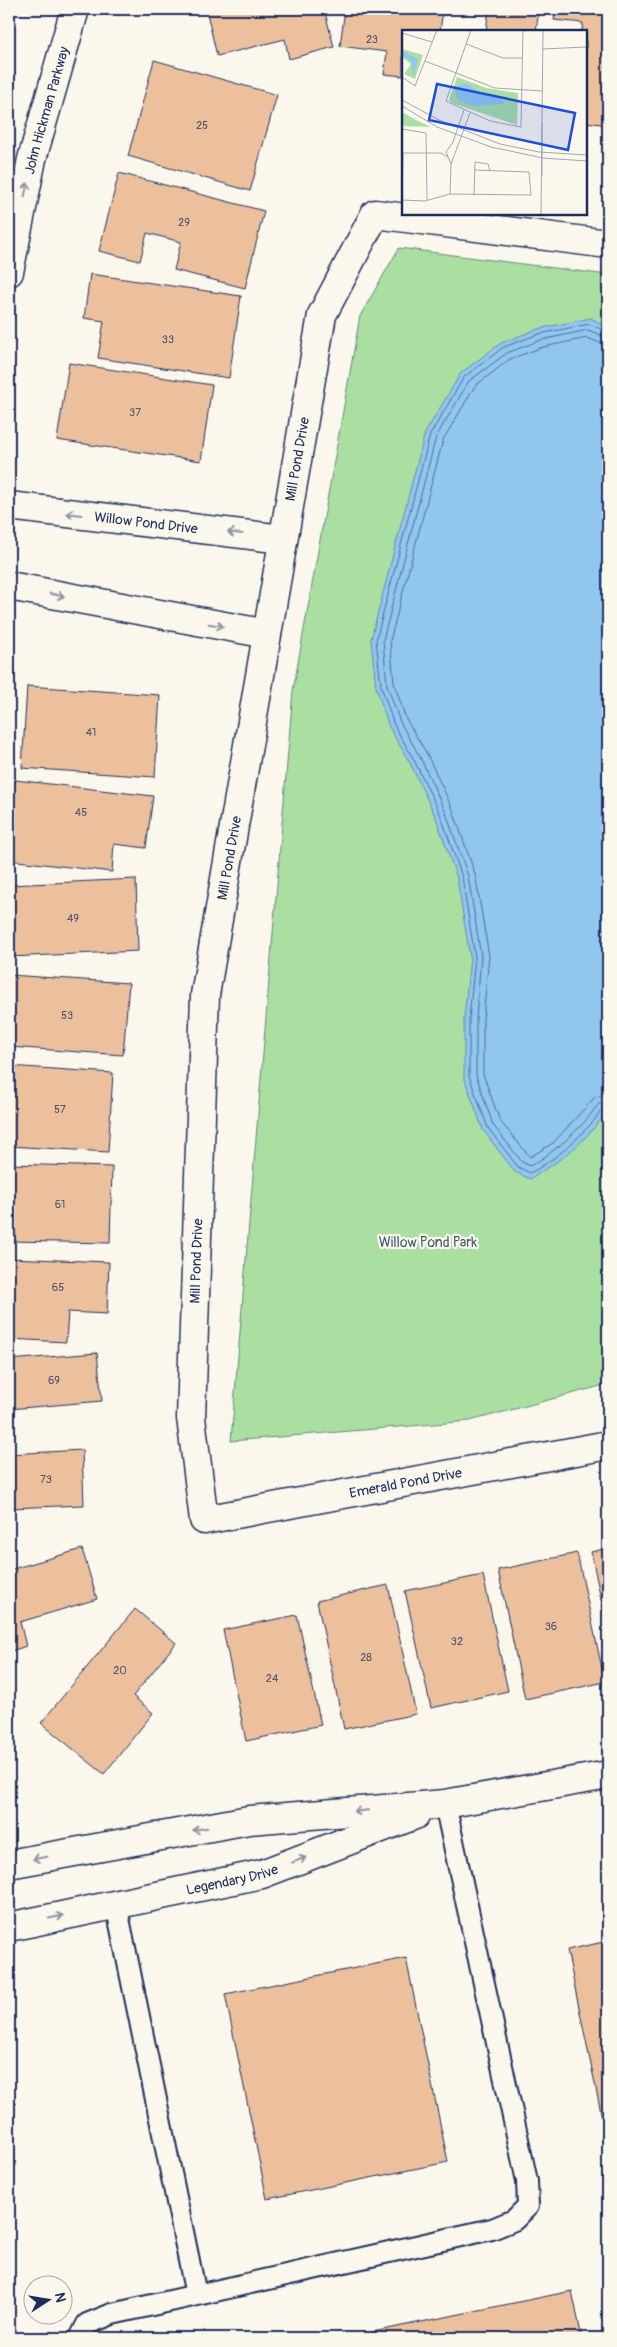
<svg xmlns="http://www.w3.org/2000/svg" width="617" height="2347" font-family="Pangolin,sans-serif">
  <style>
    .green { fill: #aadfa1; stroke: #628780 }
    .water { fill: #91c7ef; stroke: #628ab5 }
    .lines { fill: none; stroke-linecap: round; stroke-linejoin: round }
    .shore { stroke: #4a6c98; stroke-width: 1 }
    .building { fill: #edc09d; stroke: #1b2f5e }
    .service-casing { stroke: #1b2f5e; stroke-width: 24 }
    .minor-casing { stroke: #1b2f5e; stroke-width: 31 }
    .tertiary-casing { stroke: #1b2f5e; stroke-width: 31 }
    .service { stroke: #fbf7ec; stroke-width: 20 }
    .minor { stroke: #fbf7ec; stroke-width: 28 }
    .tertiary { stroke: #fbf7ec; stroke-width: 28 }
    .oneway { stroke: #8b93a5 }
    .labels { text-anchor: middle; stroke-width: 4.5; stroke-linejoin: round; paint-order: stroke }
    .number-label { font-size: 11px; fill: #50536e }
    .street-label { font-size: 14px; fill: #1b2f5e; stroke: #fbf7ec }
    .park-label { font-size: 14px; fill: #3f5b6f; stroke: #fbf7ec }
    .inset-road { fill: none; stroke: #a1a7b3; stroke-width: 1 }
    .view { fill: #1d4ed8; fill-opacity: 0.15; stroke: #1d4ed8; stroke-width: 2.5 }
    .inset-edge { fill: none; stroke: #1b2f5e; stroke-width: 2.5 }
  </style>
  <rect width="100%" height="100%" fill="#fbf7ec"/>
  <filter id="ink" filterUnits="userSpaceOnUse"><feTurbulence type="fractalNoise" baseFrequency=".02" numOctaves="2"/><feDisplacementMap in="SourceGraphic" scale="10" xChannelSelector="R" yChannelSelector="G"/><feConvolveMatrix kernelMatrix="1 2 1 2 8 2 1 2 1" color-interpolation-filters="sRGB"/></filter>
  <g filter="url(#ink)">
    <!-- green -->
    <path class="green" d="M399,248l209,27v1109l-138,37 -239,20 62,-750 67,-375z"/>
    <!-- water -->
    <path class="water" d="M591,318l17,10v781c-21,32 -45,50 -78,70l-15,-7 -32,-42 -19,-53v-58l6,-62 -13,-79 -21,-60 -26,-55 -21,-36 -13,-40 -5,-48 54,-206 36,-60 40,-30 37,-14z"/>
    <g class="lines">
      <!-- shore -->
      <g class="shore">
        <path d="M608,332l-19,-8 -50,10 -35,13 -40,30 -34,58 -54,205 5,46 13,39 20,35 27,56 21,61 13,80 -6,62v57l19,52 30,39 12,6c25,-13 43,-30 62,-50 6,-6 8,-15 16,-16"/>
        <path d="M608,338l-20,-8 -47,10 -34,13 -38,28 -33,56 -53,203 4,45 13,37 20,35 26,56 22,63 13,80 -5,63v56l17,50 29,37 8,4c23,-13 41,-29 58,-48 7,-8 9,-17 20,-17"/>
        <path d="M608,346l-21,-8 -44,9 -33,12 -35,27 -32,54 -53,201 4,42 12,36 21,35 26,56 22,64 14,82 -6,63v55l17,47 30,36 23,-14 42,-46 13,-4"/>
      </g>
    </g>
    <!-- building -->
    <g class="building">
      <path d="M206,9h118l10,38 -45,12 -4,-20 -68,17z"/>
      <path d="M345,9h98l-3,22h-37v45l-19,-2 3,-22 -47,-6z"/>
      <path d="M489,9h50l-3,22h-50z"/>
      <path d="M556,9h52v116l-22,-3v-91h-4l1,-8 -29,-3z"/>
      <path d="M154,60l123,35 -27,96 -122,-35z"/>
      <path d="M119,173l145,38 -19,77 -71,-18 7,-28 -34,-9 -7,28 -41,-10z"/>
      <path d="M90,274l151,22 -12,82 -131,-20 6,-37 -20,-3z"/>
      <path d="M69,363l143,22 -11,76 -144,-21z"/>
      <path d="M27,686l133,9 -5,82 -133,-9z"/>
      <path d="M15,780l138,16 -7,52 -32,-4 -2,28 -103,-12v-32z"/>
      <path d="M136,879l2,72 -129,6v-72z"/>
      <path d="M9,975l120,8 -6,72 -114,-8z"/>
      <path d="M9,1066l104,7 -5,79 -99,-6z"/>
      <path d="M9,1164l103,3 -2,76 -101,-2z"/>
      <path d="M9,1258l100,4 -2,52 -39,-2 -2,30 -57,-3z"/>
      <path d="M97,1353l5,48 -93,8v-49z"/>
      <path d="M82,1450l2,55 -75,3v-54z"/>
      <path d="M608,1548v85l-17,-81z"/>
      <path d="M82,1549l15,50 -77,23 6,24 -17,6v-82z"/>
      <path d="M577,1553l28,129 -80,17 -27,-129z"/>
      <path d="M483,1575l25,116 -77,17 -26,-117z"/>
      <path d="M388,1585l28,129 -72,15 -27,-128z"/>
      <path d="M135,1609l41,34 -43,53 20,17 -49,61 -63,-51z"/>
      <path d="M297,1615l24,110 -75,16 -23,-111z"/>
      <path d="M608,1941v205l-41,-196z"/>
      <path d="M406,1958l42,204 -181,37 -42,-205z"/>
      <path d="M572,2291l10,47h-213l-1,-5z"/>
    </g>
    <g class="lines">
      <!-- service casing -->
      <g class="service-casing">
        <g id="service">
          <path d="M116,1904l80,391"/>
          <path d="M80,2338l7,-14 25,-10 380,-85 22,-9 14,-14 -1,-25 -82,-377"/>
        </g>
      </g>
      <!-- minor casing -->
      <g class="minor-casing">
        <g id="minor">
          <path id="s1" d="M608,244l-233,-30 -53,101 -117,680 -14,423 13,102 404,-75"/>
          <path id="s2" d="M9,506l274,33"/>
          <path d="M9,586l258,48"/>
        </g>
      </g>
      <!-- tertiary casing -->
      <g class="tertiary-casing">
        <g id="tertiary">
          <path id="s3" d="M9,272l23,-113 43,-150"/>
          <path d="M9,1864l240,-44 196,-16 163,-29"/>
          <path id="s4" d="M9,1927l253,-53 153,-59"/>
        </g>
      </g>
      <!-- service -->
      <use href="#service" class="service"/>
      <!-- minor -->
      <use href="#minor" class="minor"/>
      <!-- tertiary -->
      <use href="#tertiary" class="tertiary"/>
    </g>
    <!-- one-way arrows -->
    <defs><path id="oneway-shaft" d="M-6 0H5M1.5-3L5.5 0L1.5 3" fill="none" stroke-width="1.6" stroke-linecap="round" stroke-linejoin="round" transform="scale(1.25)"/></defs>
    <g class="oneway">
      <use href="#oneway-shaft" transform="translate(26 190) rotate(-78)"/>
      <use href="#oneway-shaft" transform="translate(74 514) rotate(-173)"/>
      <use href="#oneway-shaft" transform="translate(235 533) rotate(-173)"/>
      <use href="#oneway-shaft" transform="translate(57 595) rotate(11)"/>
      <use href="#oneway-shaft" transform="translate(216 625) rotate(10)"/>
      <use href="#oneway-shaft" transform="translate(361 1811) rotate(175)"/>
      <use href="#oneway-shaft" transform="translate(200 1829) rotate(170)"/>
      <use href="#oneway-shaft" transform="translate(40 1858) rotate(170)"/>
      <use href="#oneway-shaft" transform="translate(299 1860) rotate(-21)"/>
      <use href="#oneway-shaft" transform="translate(56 1917) rotate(-12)"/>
    </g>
  </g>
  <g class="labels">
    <!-- number labels -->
    <g class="number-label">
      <text x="372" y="43">23</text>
      <text x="202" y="129">25</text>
      <text x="184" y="226">29</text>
      <text x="168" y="343">33</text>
      <text x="135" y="416">37</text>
      <text x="91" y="736">41</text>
      <text x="81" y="816">45</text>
      <text x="73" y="922">49</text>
      <text x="67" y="1019">53</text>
      <text x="60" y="1113">57</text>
      <text x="60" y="1208">61</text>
      <text x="58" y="1291">65</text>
      <text x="54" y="1384">69</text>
      <text x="46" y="1483">73</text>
      <text x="551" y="1630">36</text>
      <text x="457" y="1645">32</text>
      <text x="366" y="1661">28</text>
      <text x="120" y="1674">20</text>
      <text x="272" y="1682">24</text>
    </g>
    <!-- street labels -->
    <g class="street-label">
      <text dy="5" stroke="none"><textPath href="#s3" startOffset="166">John Hickman Parkway</textPath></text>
      <text transform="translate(297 459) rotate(-80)" y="5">Mill Pond Drive</text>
      <text dy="5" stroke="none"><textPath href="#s2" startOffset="138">Willow Pond Drive</textPath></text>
      <text transform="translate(229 858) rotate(-80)" y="5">Mill Pond Drive</text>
      <text transform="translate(196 1261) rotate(-88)" y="5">Mill Pond Drive</text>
      <text dy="5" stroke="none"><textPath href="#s1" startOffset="1770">Emerald Pond Drive</textPath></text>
      <text dy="5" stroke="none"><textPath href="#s4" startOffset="228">Legendary Drive</textPath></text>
    </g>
    <!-- park labels -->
    <g class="park-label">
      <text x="428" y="1247">Willow Pond Park</text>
    </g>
  </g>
  <!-- overview -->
  <g transform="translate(402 30)">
    <rect width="185" height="185" fill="#fbf7ec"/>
    <path d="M0,19l21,6 -8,24 -11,-5 7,-10 -9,-7zM55,47l29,11 32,5 -1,32 -65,-22 -3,-3zM0,82l12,7 17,8 -29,-1z" fill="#aadfa1"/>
    <path d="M0,21l16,8 -5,17 -2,-15 -9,-6zM59,54h6l15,10 18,3 5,7 -34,2 -14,-8 -2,-9z" fill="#91c7ef"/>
    <path class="inset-road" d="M69,0l-25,71 44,20 31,6 2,-97M0,3l30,9M64,14l37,14h20M140,19l45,-2M23,31l70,27 47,3M0,47l13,9 22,-56M0,70l37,20 61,24 39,8 48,3M0,76l35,21 54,20 52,11 44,3M0,99l24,4 1,67M0,123h39l7,4M49,134l19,-51M140,146v-54M48,164l1,-30 -5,-12 7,-10 11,-32M72,165l1,-33 13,2 2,7M0,170l23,1 25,-7 81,1 -2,-23 -55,-2M0,170l1,-47M139,185l2,-185"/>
    <path class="view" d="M35,54l138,29 -7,37 -139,-30z"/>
    <rect width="185" height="185" class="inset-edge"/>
  </g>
  <!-- margin -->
  <rect width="617" height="2347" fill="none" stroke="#fbf7ec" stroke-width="30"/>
  <rect x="15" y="15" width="587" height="2317" fill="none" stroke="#1b2f5e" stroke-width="2" filter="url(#ink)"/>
  <!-- north arrow -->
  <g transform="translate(48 2300) rotate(78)"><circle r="24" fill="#fbf7ec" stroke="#a1a7b3"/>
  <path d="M0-4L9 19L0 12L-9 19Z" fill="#1b2f5e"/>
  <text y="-8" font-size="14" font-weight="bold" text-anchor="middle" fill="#1b2f5e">N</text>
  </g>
</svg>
